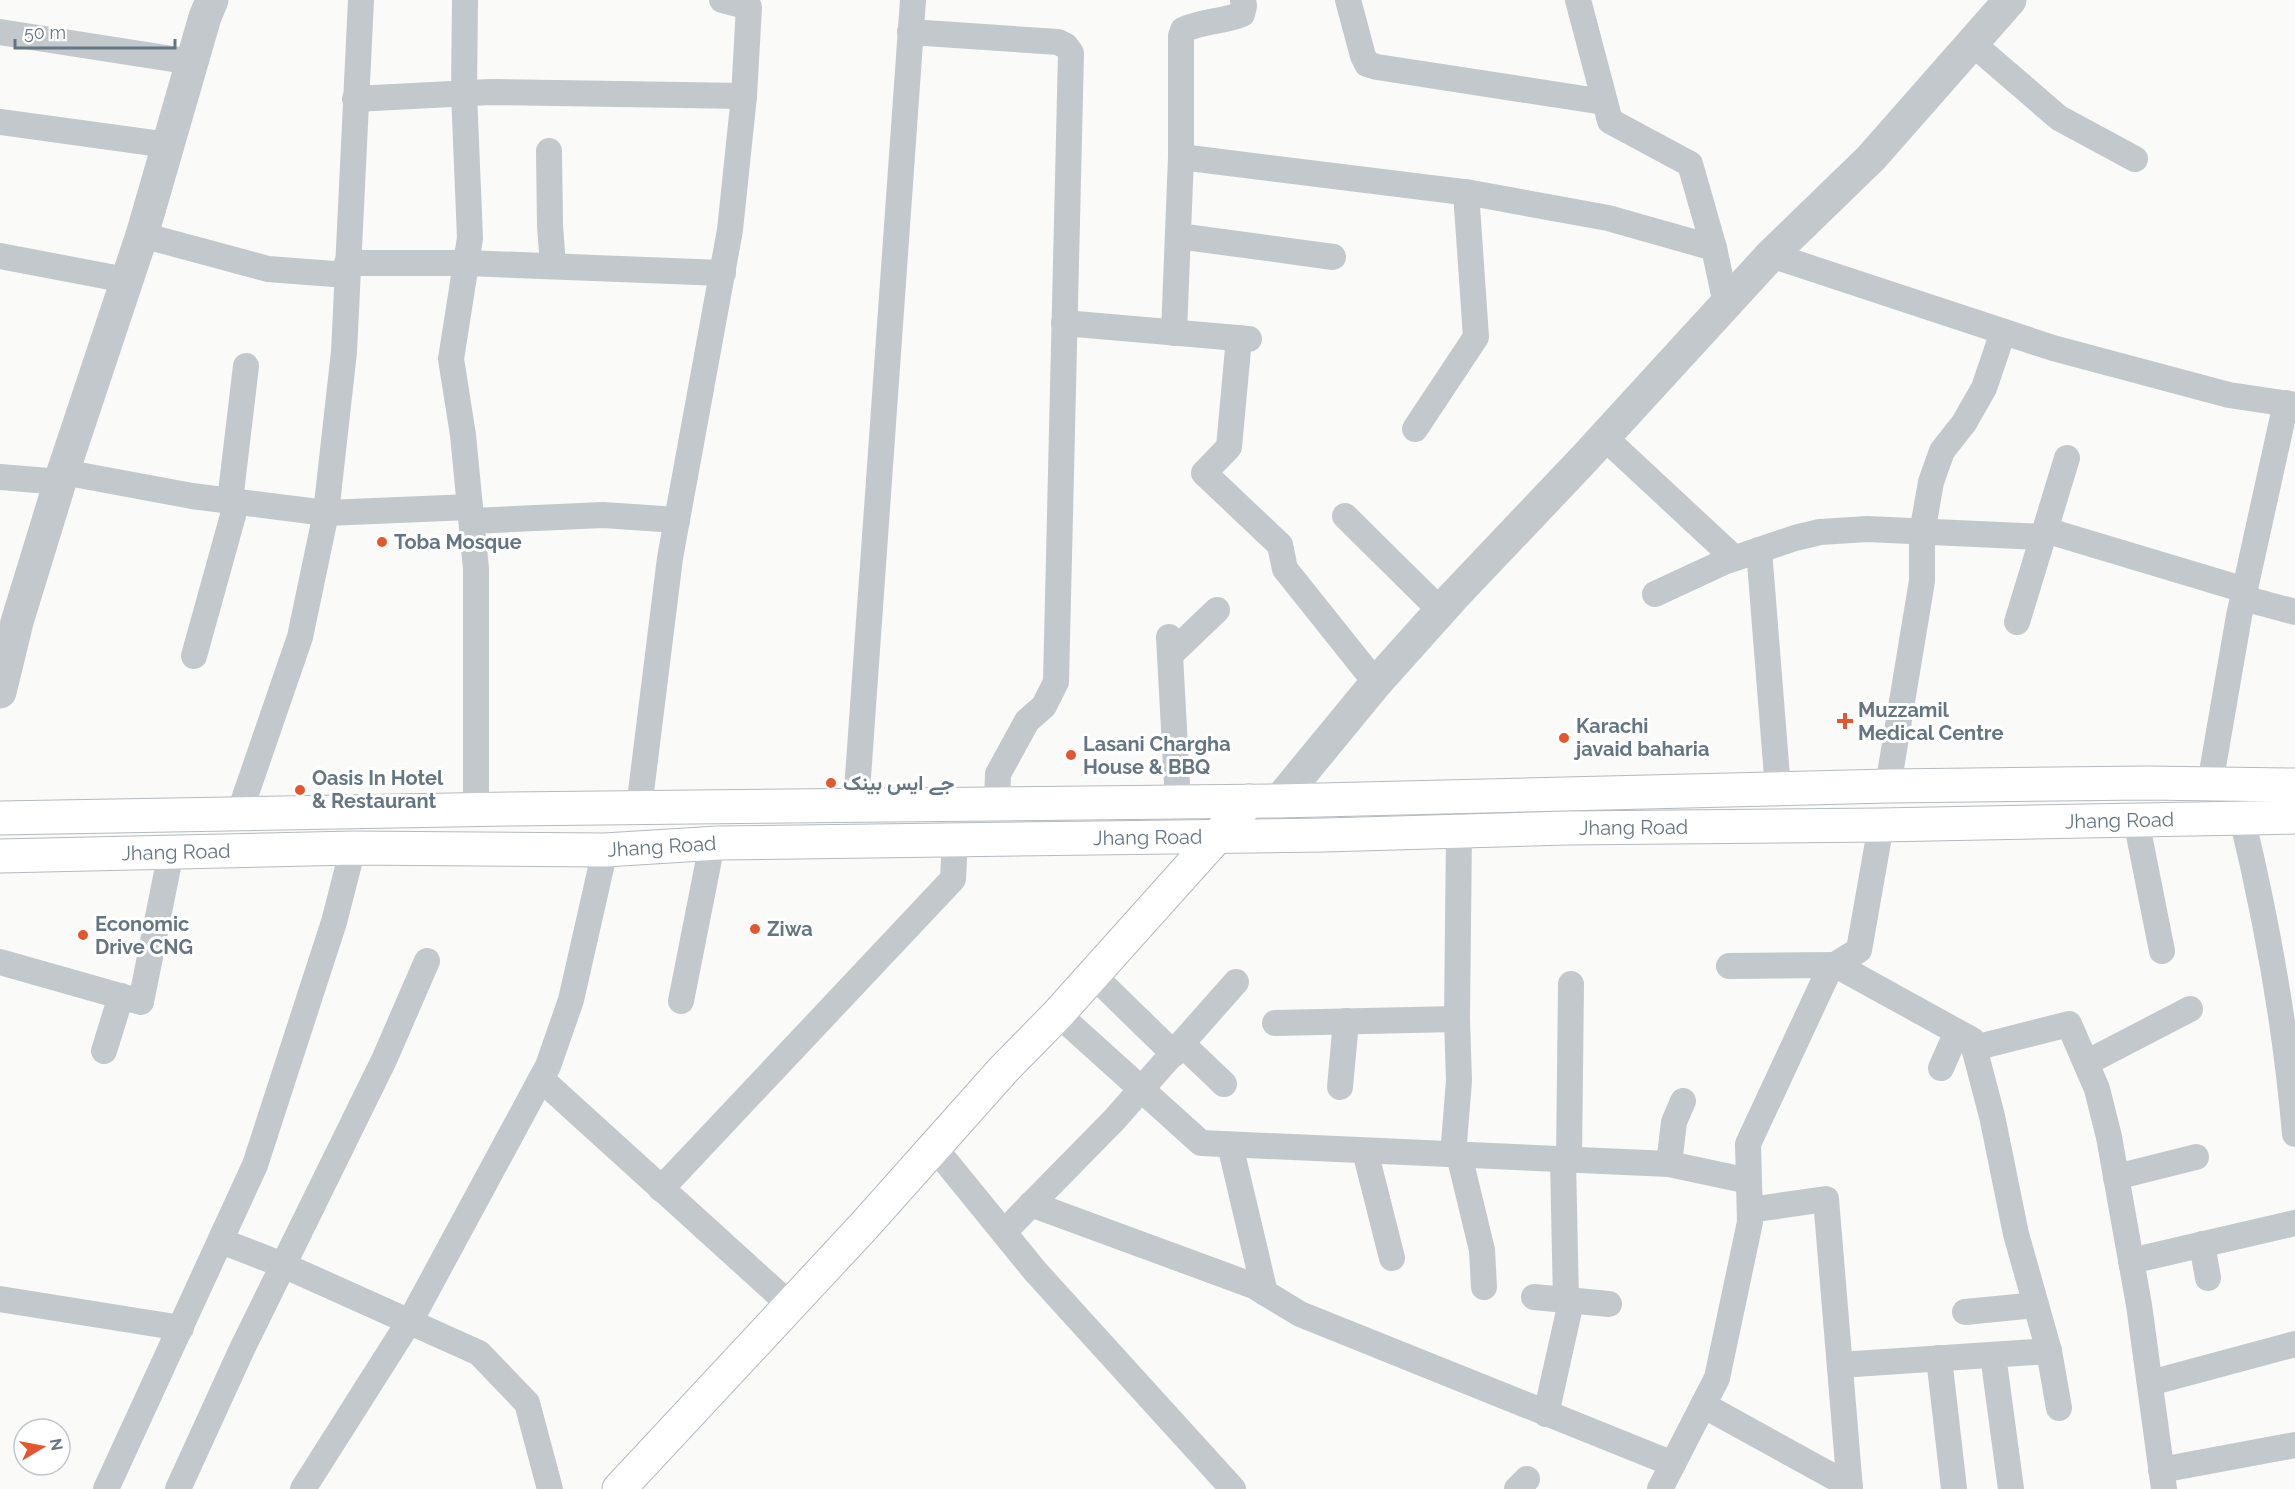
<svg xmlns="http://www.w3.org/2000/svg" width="2295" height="1489" font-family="Raleway,Vazirmatn,sans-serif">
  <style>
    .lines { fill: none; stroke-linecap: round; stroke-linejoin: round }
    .secondary-casing { stroke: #b3babf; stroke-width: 35 }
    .primary-casing { stroke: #b5babe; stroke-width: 35 }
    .minor { stroke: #c3c8cc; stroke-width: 26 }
    .tertiary { stroke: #c3c8cc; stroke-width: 33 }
    .secondary { stroke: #fff; stroke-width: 33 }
    .primary { stroke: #fff; stroke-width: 33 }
    .poi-dot { fill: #e4572e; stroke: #fff; stroke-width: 2 }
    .labels { text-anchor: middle; stroke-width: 6; stroke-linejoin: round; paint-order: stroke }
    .poi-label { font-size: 20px; font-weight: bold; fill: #657683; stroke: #fff; text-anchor: start }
    .street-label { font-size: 20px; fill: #657683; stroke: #fff }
  </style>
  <rect width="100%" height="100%" fill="#fafaf8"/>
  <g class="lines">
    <!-- secondary casing -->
    <g class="secondary-casing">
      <path id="secondary" d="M619,1489l245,-263 140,-157 54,-55 191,-213"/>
    </g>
    <!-- primary casing -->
    <g class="primary-casing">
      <g id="primary">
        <path d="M0,818l508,-9 771,-8 609,-15 259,-3 148,2"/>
        <path id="s1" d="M0,856l353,-8 252,2 113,-7 607,-8 242,-7 314,-3 414,-8"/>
      </g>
    </g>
    <!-- minor -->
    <g class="minor">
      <path d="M465,0l-1,93 6,145 -19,121 12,76 13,134v241"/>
      <path d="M1348,0l15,56 4,8 10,3 227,35"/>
      <path d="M1578,0l32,121 80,43 24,84 12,56"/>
      <path d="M0,32l192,30"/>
      <path d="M910,32l148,10 8,4 5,7 -15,629 -12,24 -17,15 -29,53 -1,30"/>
      <path d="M1972,43l87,75 76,41"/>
      <path d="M355,99l135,-7 254,4"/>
      <path d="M0,122l168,23"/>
      <path d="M549,151l1,74 3,41"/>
      <path d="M1181,157l290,36 137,25 106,30"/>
      <path d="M142,235l126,34 79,6"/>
      <path d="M1178,236l155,21"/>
      <path d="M1771,255l282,93 176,47 66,10"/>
      <path d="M0,256l126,24"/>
      <path d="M347,263h119l257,10"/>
      <path d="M1064,323l185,16"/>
      <path d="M1174,333l7,-176v-121l2,-6c19,-9 40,-8 59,-16l2,-8 -1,-6"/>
      <path d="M1239,338l-10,109 -25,26 76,72 5,24 91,114"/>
      <path d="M1415,429l61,-92 -10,-145"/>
      <path d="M1604,437l130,121"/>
      <path d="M63,472l129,24 134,17 144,-6"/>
      <path d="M0,477l60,5"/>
      <path d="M230,501l16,-135"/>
      <path d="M1345,516l96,95"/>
      <path d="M472,521l131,-6 74,5"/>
      <path d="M2045,530l200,60"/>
      <path d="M1759,550l19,239"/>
      <path d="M1655,594l69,-32 71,-24 25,-6 47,-3 175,8"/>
      <path d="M2243,598l52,14"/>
      <path d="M2017,622l50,-164"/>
      <path d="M1169,637l9,165"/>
      <path d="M1170,655l47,-45"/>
      <path d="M194,656l43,-155"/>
      <path d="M2210,784l29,-168 47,-213"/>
      <path d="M1888,786l34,-205v-48l9,-51 11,-31 22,-28 20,-35 19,-56"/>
      <path d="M856,805l57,-805"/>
      <path d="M639,808l31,-250 60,-328 14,-134 5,-89 -27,-7"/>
      <path d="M239,814l61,-177 26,-124 18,-161 17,-352"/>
      <path d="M2242,818c25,104 44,209 53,316"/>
      <path d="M2136,820l26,131"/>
      <path d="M0,962l141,40 30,-150"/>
      <path d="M1729,966l107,-1 136,75 20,76 24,118 33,117 10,57"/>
      <path d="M1093,975l81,79"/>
      <path d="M681,1001l31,-157"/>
      <path d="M1058,1014l143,129 468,21 80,17"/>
      <path d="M1275,1023l182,-4"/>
      <path d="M1182,1044l42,40"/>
      <path d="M1974,1048l95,-24 28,65 12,48 30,168 25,184"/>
      <path d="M104,1051l17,-55"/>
      <path d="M2086,1063l104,-54"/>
      <path d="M1941,1068l16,-36"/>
      <path d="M541,1079l249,226"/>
      <path d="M1340,1087l6,-66"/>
      <path d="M1230,1145l35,148"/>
      <path d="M934,1147l101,124 198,218"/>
      <path d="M1365,1151l27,107"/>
      <path d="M1453,1155l6,-74 -2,-62 2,-187"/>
      <path d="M1459,1155l23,95 2,37"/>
      <path d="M1563,1160l3,141"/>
      <path d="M1569,1160l2,-176"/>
      <path d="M1669,1164l5,-42 9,-21"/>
      <path d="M2116,1177l80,-20"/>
      <path d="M661,1189l292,-310 2,-40"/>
      <path d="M1031,1204l223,82 46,28 373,150"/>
      <path d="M1750,1210l76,-11 24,290"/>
      <path d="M1004,1232l110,-112 122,-138"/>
      <path d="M221,1241l62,24 196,88 48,50 23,86"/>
      <path d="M2202,1244l6,34"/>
      <path d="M2131,1261l164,-38"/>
      <path d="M1534,1297l75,7"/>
      <path d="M0,1299l181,29"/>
      <path d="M1965,1312l71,-7"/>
      <path d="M1993,1355l18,134"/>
      <path d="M1939,1358l15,131"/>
      <path d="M1840,1365l209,-14"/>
      <path d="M2150,1383l145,-39"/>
      <path d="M1703,1405l147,81"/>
      <path d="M1546,1414l25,-112"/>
      <path d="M2161,1470l134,-25"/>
      <path d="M106,1489l149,-324 79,-243 19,-74"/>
      <path d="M178,1489l64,-140 142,-289 43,-99"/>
      <path d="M303,1489l111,-175 134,-248 23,-66 34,-150"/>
      <path d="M1517,1489l10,-10"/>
      <path d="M1660,1489l57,-111 33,-156 -2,-78 82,-176 29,-18 22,-125"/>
    </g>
    <!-- tertiary -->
    <g class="tertiary">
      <path d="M0,692l17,-70 46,-150 79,-237 63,-218 7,-17"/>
      <path d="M1279,801l97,-118 77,-86 131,-138 187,-204 100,-97 139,-158"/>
    </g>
    <!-- secondary -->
    <use href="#secondary" class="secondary"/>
    <!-- primary -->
    <use href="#primary" class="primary"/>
  </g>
  <!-- markers -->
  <g class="poi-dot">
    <circle cx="382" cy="542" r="6"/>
    <path d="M1842 712h6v6h6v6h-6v6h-6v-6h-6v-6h6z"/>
    <circle cx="1564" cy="738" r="6"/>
    <circle cx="1071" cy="755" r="6"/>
    <circle cx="831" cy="783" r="6"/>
    <circle cx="300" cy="790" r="6"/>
    <circle cx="755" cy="929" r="6"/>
    <circle cx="83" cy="935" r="6"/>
  </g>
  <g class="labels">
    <!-- poi labels -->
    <g class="poi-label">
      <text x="394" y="549">Toba Mosque</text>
      <text x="1858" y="717">Muzzamil<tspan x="1858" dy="23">Medical Centre</tspan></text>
      <text x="1576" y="733">Karachi<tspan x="1576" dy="23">javaid baharia</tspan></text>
      <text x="1083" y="751">Lasani Chargha<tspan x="1083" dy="23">House &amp; BBQ</tspan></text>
      <text x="312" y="785">Oasis In Hotel<tspan x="312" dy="23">&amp; Restaurant</tspan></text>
      <text x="843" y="790">جے ایس بینک</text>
      <text x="95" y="931">Economic<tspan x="95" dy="23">Drive CNG</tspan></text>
      <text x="767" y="936">Ziwa</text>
    </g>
    <!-- street labels -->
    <g class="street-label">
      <text dy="7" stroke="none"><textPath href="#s1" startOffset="2120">Jhang Road</textPath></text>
      <text dy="7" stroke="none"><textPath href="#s1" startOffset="1634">Jhang Road</textPath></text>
      <text dy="7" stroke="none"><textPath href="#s1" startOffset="1148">Jhang Road</textPath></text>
      <text dy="7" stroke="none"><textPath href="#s1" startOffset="662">Jhang Road</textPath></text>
      <text dy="7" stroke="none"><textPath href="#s1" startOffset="176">Jhang Road</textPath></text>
    </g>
  </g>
  <!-- north arrow -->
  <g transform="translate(42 1447) rotate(80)"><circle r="28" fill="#ffffff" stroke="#c1c8cd" stroke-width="1.5"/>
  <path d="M0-4.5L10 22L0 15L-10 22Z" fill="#e4572e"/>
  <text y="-9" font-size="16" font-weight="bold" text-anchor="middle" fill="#657683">N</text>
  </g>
  <!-- scale -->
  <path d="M15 39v9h160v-9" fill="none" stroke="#657683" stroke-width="3"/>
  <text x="24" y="39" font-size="18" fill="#657683" stroke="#ffffff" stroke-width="4.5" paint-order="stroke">50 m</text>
</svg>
